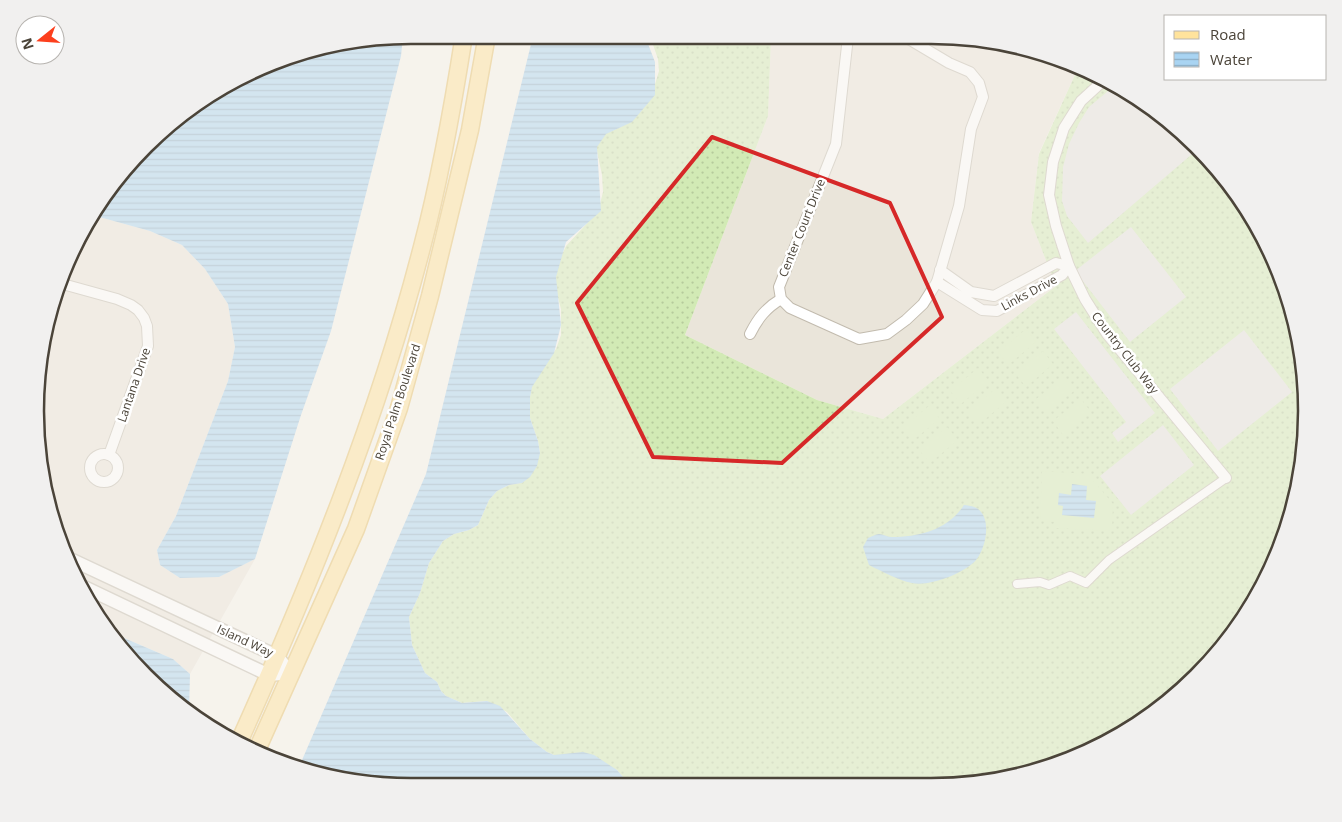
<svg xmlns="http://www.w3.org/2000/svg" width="1342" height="822" font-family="'Open Sans',sans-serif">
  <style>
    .residential { fill: #eae5da }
    .grass { fill: url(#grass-dots) }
    .pitch { fill: #d2eab5 }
    .parking { fill: #e5e3e0 }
    .water { fill: url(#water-rules) }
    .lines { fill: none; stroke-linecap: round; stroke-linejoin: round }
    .pedestrian-casing { stroke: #c2bbae; stroke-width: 10 }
    .minor-casing { stroke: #c2bbae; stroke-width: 12 }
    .tertiary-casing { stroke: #c2bbae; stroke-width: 15 }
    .primary-casing { stroke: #e6c16a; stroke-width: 19 }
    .pedestrian { stroke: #fff; stroke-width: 8 }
    .minor { stroke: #fff; stroke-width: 10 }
    .tertiary { stroke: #fff; stroke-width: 12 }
    .primary { stroke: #ffe39c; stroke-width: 16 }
    .marked { fill: none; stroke: #d62828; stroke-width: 4; stroke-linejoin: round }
    .labels { text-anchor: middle; stroke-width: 5; stroke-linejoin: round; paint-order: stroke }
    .street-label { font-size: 12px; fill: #4b4439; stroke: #fff }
    .rim { fill: none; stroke: #4b4439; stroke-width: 2.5 }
  </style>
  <defs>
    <pattern id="grass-dots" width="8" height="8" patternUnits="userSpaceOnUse" patternTransform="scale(1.25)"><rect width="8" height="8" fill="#d2eab5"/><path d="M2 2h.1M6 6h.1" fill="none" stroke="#b6ca9c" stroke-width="1.8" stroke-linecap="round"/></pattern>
    <pattern id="water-rules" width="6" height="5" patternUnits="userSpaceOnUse" patternTransform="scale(1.25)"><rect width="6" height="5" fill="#a9d4f2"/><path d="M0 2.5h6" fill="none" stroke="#8caec5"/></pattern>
  </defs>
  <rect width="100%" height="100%" fill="#f6f3ec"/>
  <!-- residential -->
  <g class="residential">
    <path d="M771,37l209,1 99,28 -40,87 -8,69 25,64 -173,133 -66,-19 -132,-65 83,-219z"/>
    <path d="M92,215l58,16 32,14 23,24 23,35 7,43 -7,34 -52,135 -19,34 3,15 20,13 39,-1 36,-18 -65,115 -17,-15 -63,-27 -11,-12 -44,-88 -20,-121 20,-121z"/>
  </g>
  <!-- grass -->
  <path class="grass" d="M650,36l121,1 -3,79 -83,219 132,65 66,19 173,-133 -25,-64 8,-68 40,-88 81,47 53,50 43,60 31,67 17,72 2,73 -12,73 -26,69 -39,63 -50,54 -60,43 -90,37 -73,12 -326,-1 -13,-15 -50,-15h-13l-7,-3 -17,-13 -23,-27 -20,-11 -25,2 -16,-7 -5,-5 -4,-9 -12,-9 -13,-28 -3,-28 11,-24 9,-30 14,-22 11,-7 15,-4 9,-5 11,-25 8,-9 12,-6 13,-2 18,-30 -2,-12 -8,-23v-21l2,-15 24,-33 5,-14v-26l-8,-30 6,-18 7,-15 27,-29 7,-13 3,-12 -1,-17 -5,-24v-6l5,-10 19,-8 32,-36 6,-20 -1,-12z"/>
  <!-- pitch -->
  <g class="pitch">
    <path d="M1026,329l10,13 -28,23 -10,-13z"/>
    <path d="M1043,351l10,13 -27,23 -11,-14z"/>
    <path d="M978,368l11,13 -28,23 -11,-13z"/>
    <path d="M1063,377l11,14 -28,22 -11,-13z"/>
    <path d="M995,389l11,13 -28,23 -11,-13z"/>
    <path d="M1081,399l10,13 -28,23 -10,-14z"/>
    <path d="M930,405l10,14 -28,22 -10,-13z"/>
    <path d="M947,427l11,13 -28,23 -11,-13z"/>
    <path d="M1042,471l46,3 25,30 -1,27 -56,-3v-6l-16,-1z"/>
  </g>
  <!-- parking -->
  <g class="parking">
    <path d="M1114,86l46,27 38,36 -110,94 -21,-27 -5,-15 1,-34 6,-23 10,-21 10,-16z"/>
    <path d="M1131,227l55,70 -56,45 -55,-71z"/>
    <path d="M1076,312l79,101 -37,29 -6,-9 14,-11 -72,-93z"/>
    <path d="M1244,330l48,62 -74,59 -48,-62z"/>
    <path d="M1163,425l31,40 -63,50 -31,-39z"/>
  </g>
  <!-- water -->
  <g class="water">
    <path d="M403,36l-2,20 -70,275 -30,84 -46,144 -36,18 -39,1 -20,-13 -3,-15 19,-34 52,-135 7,-34 -7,-43 -23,-35 -23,-24 -32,-14 -58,-16 7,-13 83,-89 108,-58z"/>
    <path d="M533,36h112l10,26v33l-23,27 -26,12 -9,13 4,64 -35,31 -10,35 5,48 -7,28 -22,34 -2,10v21l8,23 2,12 -3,13 -7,11 -8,6 -13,2 -12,6 -8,9 -11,25 -9,5 -15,4 -11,7 -14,22 -9,30 -11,24 3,28 13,28 12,9 4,9 5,5 16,7 25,-2 13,5 30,33 17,13 7,3 29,-3 11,3 23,15 13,15 -268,-1 -63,-17 127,-293z"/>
    <path d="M1072,484l15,2 -1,14 10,1 -2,17 -32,-3 1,-9 -5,-1 1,-12 12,2z"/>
    <path d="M964,505c6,1 13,1 17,7 10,12 4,37 -5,48 -11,13 -47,27 -64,23 -14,-3 -29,-11 -43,-18l-6,-18 5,-9c3,-1 8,-4 11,-4 4,0 8,3 12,3 28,0 57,-7 73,-32z"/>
    <path d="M110,632l63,27 17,15 -1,39 -7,-4z"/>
  </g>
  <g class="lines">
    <!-- pedestrian casing -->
    <g class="pedestrian-casing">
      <path id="pedestrian" d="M1017,584l23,-2 9,3 21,-9 16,7 23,-23 117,-82"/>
    </g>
    <!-- minor casing -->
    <g class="minor-casing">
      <g id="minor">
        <path d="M848,37l-12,107 -57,143 2,12 9,9 69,31 28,-5 19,-14 17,-16 14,-22 22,-76 12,-77 12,-32 -4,-14 -9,-11 -21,-9 -42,-25"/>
        <path d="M1104,80l-23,21 -17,27 -11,34 -4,33 7,31 13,40 16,33 22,35 119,144"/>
        <path d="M937,282l45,28 15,1 65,-36 7,-9 -13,-3 -62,33 -23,-4 -31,-22"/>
        <path d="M59,283l58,16 14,6 7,5 6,8 3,8 1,20 -39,109"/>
        <path d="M750,334c8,-16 16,-26 31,-35"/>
        <circle cx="104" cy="468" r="14"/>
      </g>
    </g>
    <!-- tertiary casing -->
    <g class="tertiary-casing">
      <g id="tertiary">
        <path d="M68,558l209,98 14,17"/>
        <path d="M82,586l187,89 22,-2"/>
      </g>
    </g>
    <!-- primary casing -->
    <g class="primary-casing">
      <g id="primary">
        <path d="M239,742c73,-162 140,-327 184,-499 18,-68 30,-138 41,-208"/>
        <path d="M256,752l100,-223 43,-121 31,-112 40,-166 17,-95"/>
      </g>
    </g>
    <!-- pedestrian -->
    <use href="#pedestrian" class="pedestrian"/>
    <!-- minor -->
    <use href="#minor" class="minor"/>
    <!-- tertiary -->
    <use href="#tertiary" class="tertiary"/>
    <!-- primary -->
    <use href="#primary" class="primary"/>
  </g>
  <!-- marked area -->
  <path d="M0 0H1342V822H0ZM712,137l178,66 52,114 -160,146 -129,-6 -76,-154z" fill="#f6f3ec" fill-opacity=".55" fill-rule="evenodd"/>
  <path class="marked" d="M712,137l178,66 52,114 -160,146 -129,-6 -76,-154z"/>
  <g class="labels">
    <!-- street labels -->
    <g class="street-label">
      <text transform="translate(802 228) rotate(-68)" y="4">Center Court Drive</text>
      <text transform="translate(1029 293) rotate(-28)" y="4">Links Drive</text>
      <text transform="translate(1125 353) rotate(52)" y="4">Country Club Way</text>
      <text transform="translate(134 385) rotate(-71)" y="4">Lantana Drive</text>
      <text transform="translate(398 402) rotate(-72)" y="4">Royal Palm Boulevard</text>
      <text transform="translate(245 641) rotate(25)" y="4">Island Way</text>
    </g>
  </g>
  <!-- crop -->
  <path d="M0 0H1342V822H0ZM411 44H931A367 367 0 0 1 1298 411V411A367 367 0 0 1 931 778H411A367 367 0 0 1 44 411V411A367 367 0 0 1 411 44Z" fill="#f1f0ef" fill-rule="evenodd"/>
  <path class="rim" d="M411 44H931A367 367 0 0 1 1298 411V411A367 367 0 0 1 931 778H411A367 367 0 0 1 44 411V411A367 367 0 0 1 411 44Z"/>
  <!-- legend -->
  <rect x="1164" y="15" width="162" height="65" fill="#ffffff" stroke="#b7b4b0"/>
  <rect x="1174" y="31" width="25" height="8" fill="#ffe39c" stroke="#b7b4b0"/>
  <text x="1210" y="40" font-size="15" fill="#4b4439">Road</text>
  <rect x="1174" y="52" width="25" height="15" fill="url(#water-rules)" stroke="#b7b4b0"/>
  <text x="1210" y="65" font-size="15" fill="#4b4439">Water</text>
  <!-- north arrow -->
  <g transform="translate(40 40) rotate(253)"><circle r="24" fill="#ffffff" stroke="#b7b4b0"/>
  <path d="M0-4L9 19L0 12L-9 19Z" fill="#fc3f1d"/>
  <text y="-8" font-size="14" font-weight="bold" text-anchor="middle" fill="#4b4439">N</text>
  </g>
</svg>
